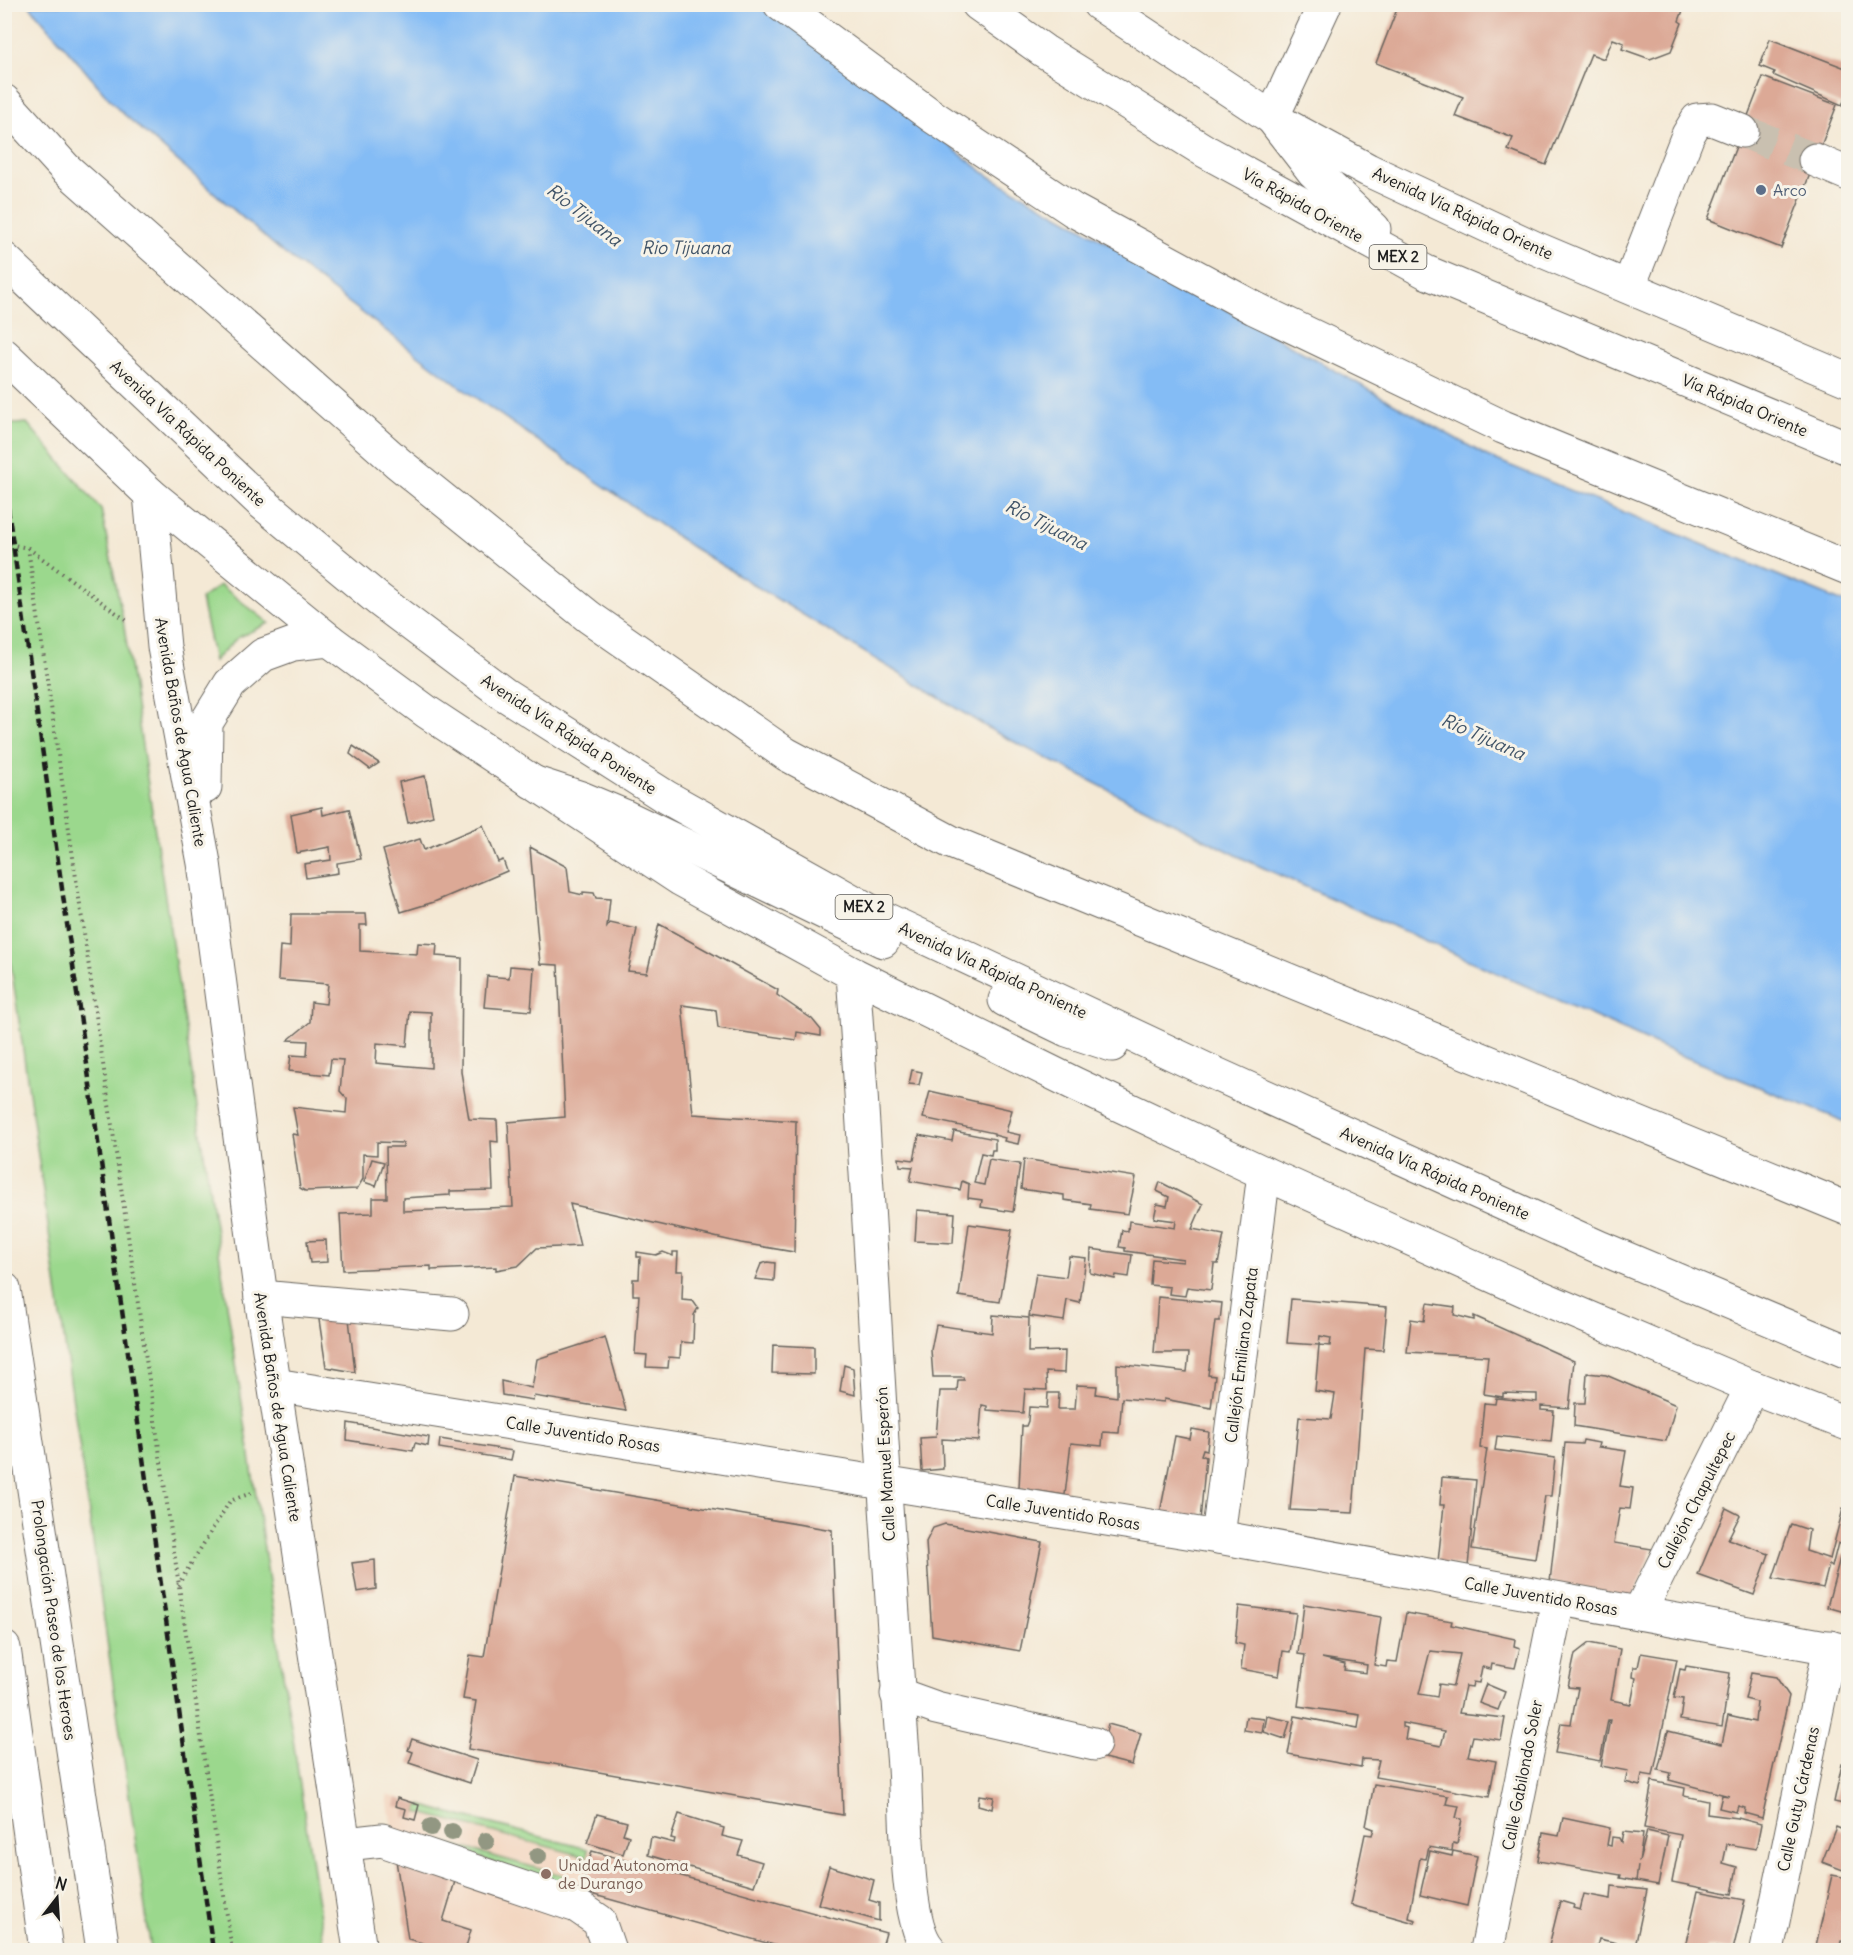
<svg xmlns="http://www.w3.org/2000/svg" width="1853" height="1955" font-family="Delius,sans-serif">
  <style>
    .built { fill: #f3d4be }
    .green { fill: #9bd88d; stroke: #5c7a54; stroke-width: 1.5 }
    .water { fill: #84bcf5; stroke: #506c88; stroke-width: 1.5 }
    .building { fill: #dca996; fill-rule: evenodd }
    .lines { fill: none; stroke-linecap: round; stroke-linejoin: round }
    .minor-tunnel { stroke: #c9c0b0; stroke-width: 33; stroke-dasharray: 33 16; stroke-linecap: butt }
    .minor-casing { stroke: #68645d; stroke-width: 35 }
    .major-casing { stroke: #68645d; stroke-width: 35 }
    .highway-casing { stroke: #68645d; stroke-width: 35 }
    .path { stroke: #68645d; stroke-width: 4; stroke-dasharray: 1.5 4.5; stroke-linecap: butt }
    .minor { stroke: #fff; stroke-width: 33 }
    .major { stroke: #fff; stroke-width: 33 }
    .highway { stroke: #fff; stroke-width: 33 }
    .rail { stroke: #1c1c1c; stroke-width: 4.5; stroke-dasharray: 9 4.5; stroke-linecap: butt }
    .tree { fill: #929782 }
    .service-dot { fill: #5c6f8a; stroke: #f7f3e8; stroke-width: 2 }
    .education-dot { fill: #8d6e63; stroke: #f7f3e8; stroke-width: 2 }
    .labels { text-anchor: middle; stroke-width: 6; stroke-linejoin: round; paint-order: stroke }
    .shield { fill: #f7f3e8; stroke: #5e5c59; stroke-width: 1.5 }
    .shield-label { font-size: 15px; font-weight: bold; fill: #1c1c1c }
    .service-label { font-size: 16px; fill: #4e5e75; stroke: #f7f3e8; text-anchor: start }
    .street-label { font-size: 16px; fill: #1c1c1c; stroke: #f7f3e8 }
    .education-label { font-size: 16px; fill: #785e54; stroke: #f7f3e8; text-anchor: start }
    .water-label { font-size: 18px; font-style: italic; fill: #405468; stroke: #f7f3e8 }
  </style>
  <rect width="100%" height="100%" fill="#f7f3e8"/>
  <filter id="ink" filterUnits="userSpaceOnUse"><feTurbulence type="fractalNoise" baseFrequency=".0167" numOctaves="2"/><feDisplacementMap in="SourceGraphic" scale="12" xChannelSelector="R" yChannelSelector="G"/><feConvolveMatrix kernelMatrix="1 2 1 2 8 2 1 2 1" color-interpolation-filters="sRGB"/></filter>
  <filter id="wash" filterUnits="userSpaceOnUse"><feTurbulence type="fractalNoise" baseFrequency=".008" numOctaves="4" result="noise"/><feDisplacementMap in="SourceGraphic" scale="24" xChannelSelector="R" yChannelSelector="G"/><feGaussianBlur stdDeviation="1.35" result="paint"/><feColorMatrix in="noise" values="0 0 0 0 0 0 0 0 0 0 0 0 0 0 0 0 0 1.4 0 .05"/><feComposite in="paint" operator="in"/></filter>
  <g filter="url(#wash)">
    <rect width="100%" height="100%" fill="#f4e9d5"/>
    <!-- built -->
    <path class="built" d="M387,1795l205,56 32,3 261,76 10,20h-447l-40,-11z"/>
    <!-- green -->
    <g class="green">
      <path d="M27,423l74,86 22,111 202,1330h-174l-146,-1027 -1,-498z"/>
      <path d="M220,585l49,38 -32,15 -23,23 -13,-62z"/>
      <path d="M419,1805l169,44 -1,8 -170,-45z"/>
      <path d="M418,1835l147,41 -4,11z"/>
    </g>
    <!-- water -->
    <path class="water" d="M29,5h736l224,171 498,280 361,148v519l-173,-70 -429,-193 -251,-128 -303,-185 -232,-160 -179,-136 -163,-142z"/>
    <g id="blocks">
      <!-- building -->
      <g class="building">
        <path d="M1399,4h283l3,1 -6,16 3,2 -11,28 -21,8 -28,-10 2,-6 -11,-4 -9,20 -13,-5 -45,111 -38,-15 5,-12 -58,-22 8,-19 -87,-34z"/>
        <path d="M1770,39l78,30v32l-3,-2 -3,6 -69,-30 2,-3 -15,-6z"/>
        <path d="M1763,77l74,28 -56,143 -73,-29z"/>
        <path d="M353,746l26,17 -9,6 -20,-15z"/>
        <path d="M425,776l8,40 -25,7 -9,-41z"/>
        <path d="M322,807l1,8 26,-6 12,50 -24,4 1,10 -32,5 -2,-14 27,-4 -1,-13 -33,6 -6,-39z"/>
        <path d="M483,825l15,37 5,-2 4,11 -73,31 -33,10 -18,-62 37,-11 4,11z"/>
        <path d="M530,847l37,20 3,25 13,3v-3l11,1 2,5 14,1 -3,28 3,-4 27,6 -9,42 19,2 12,-49 119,66 -1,5 35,24 9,11v6l-24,-4 -1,8 -78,-12 -2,-18 -34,-5 11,109 103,7 -2,131 -53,-9 -171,-39 10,42 -43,2 -19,18 -22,4v-3l-65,3v-4l-88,4 -3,-56 33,-1v-15h14l-1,-51h17v-4l-26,-1v13l-14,-1v25l-6,10 -52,2 -5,-3 -8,-54 6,1 -5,-28 53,6 1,-14 -7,-8 3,-31 -12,-1 -2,16 -40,-4 2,-16 16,1 1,-15 -20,-1 22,-18 1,-20 15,2 2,-20 -50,-4 2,-34 10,1 1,-33h75l1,11h-7v26l57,3 1,-11 19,1 -1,12 26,2 -1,114 8,47 28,1 1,22 -7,-1 2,49 -43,1v4l-47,3v13l110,-4 -5,-85 57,-5 -7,-152 -18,-1zM410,1011l21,1v56l-55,-5 1,-20 30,3z"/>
        <path d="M510,966l24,2 -3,43 -47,-4 3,-31 22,2z"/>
        <path d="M912,1070l10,2 -3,13 -10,-1z"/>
        <path d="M930,1091l82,19 -6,22 14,3 -2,9 -14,-3 1,-3 -11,-3v-2l-71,-15z"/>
        <path d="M954,1131l41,8v11h-3l-1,5 -10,-2 -7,30 10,2 5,-26 31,5 -7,48 -32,-5 1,-7 -14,-2 1,-14 -7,-3 -2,9 -50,-9 3,-14 -13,-1 -1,-8 15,2 5,-25 33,6z"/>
        <path d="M372,1159l12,3 -8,24 -12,-4z"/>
        <path d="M1024,1159l112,18 -8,37 -38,-5 1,-5 -27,-4v-5l-43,-6z"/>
        <path d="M1160,1182l43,22 -11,25 32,6 -6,29h-4l-3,26 -24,-3 -2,9 -16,-2 1,-7 -20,-2 2,-26 31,3v-3l-58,-8v-3l-6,-1 3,-17 6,1 1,-10 46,7 1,-7 -22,-3 3,-14 10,2 2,-9 -12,-6z"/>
        <path d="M917,1210l38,3 -2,30 -38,-2z"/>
        <path d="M969,1224l43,6 -12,72 -41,-6z"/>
        <path d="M326,1240l1,22 -17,1 -3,-22z"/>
        <path d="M1091,1249l41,6 -3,22 -13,-2 -1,4 -25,-6z"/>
        <path d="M637,1252l19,3 7,-3 10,4v-4h5l-1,19h6l-1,29 11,1 5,7 -4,7 -1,28 -12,-1 -1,16 -11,-1 -1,11 -22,-1 1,-12 -12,-1 4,-59h-6v-16h6l1,-22h-3z"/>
        <path d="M1069,1256l17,2 -6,45 -13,-3 -3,21 -35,-5 7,-43 30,4z"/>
        <path d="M767,1262l8,1 -1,18 -19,-2 6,-15z"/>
        <path d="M1158,1297l64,6 -2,18h-5l-7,54 7,1 -4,32 -47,-9v3l-42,-4 -3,35 -16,-1 -1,14 -31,-3 -6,52 -46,-7 3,-62h4l2,-5 1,-14 18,1 1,-15h11l-1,16h17l2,-24 20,1 -1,8 21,3v-33l70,8 2,-19h-35z"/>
        <path d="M1291,1299l96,8 -4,43 -18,-1 -12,164 -63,-3 9,-93 32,2 4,-25 -20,-3 4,-46 11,1 1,-8 -11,-2 -1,9 -32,-2z"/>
        <path d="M1427,1303l28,4 -1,8 20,5v-4l100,45 -5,47 -28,-2v4l13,1 -3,31 -54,-6 -2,14 60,8 -4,38h-6l-10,63 -63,-10 15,-100 -7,-1 4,-45 11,1 1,-6 41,4v-8l-34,-1v4l-19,-3 4,-38 -81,-4 4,-33 13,2z"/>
        <path d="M317,1306l31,4 7,62 -29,-5z"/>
        <path d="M993,1315l36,3 -1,34 37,-1 -1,22 -18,-1 1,18 -22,-1 -2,24 -36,-3v-4l-5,-1 -3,36 -37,-2 1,30 -21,2 -2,-33 16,-1 4,-46h17l1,-11h6l-1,-3h-30l-2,-27 5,-25 56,8z"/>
        <path d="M605,1337l21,74 -92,-15 -1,4 -31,-5 -1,-14 31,7 5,-29z"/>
        <path d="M773,1345l41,2v27l-42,-1z"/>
        <path d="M844,1365l9,3 2,27 -15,-4z"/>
        <path d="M1587,1373l19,2 70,30 -10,36 -92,-15 1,-23h10z"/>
        <path d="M348,1423l81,14 -1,9 -13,-3 -2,8 -66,-11z"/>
        <path d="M1192,1429l17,3 -2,18 -4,-1 -2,6 5,2 -6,64 -40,-8 15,-77 15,3z"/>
        <path d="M440,1439l73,12 -2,9 -72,-12z"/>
        <path d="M1583,1440l16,3 -1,4 28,4 -6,35 13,2 -3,21 -10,-1 -6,35 38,6 -19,49 -83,-16 15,-139 17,1z"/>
        <path d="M515,1476l317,54 11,285 -375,-66 8,-48 -13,-2 7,-44 14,2z"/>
        <path d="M1442,1477l34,3 -8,87 -30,-5 6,-57h-4z"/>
        <path d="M1726,1508l14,7 -12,24 41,15 -15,41 -56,-20z"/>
        <path d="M1843,1509l5,2v36l-10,-4 -6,24 -3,-2 -6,23 -50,-10 18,-54 18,6 -3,21 24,8z"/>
        <path d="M945,1524l97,18 -22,109 -88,-16 -6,-93 7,-14z"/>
        <path d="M1841,1554l7,2v57l-21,-6z"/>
        <path d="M375,1560l1,29 -19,3 -5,-29z"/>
        <path d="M1304,1604l77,13 -7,48 12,2 1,-6 10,1 9,-49 46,8 -1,4 64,14 -1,7 6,2 -5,20 -23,-4 -1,5 -9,-2 -3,16 -6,-1 -1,5 -7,-1 -6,27 46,5 -4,22 -28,-4 -5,20 28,5 -7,36 -114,-20 4,-17 -17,-1 -1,8 -73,-13 7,-38 63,12 2,-13 -62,-9 7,-51 -7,-1zM1430,1651l30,3 -7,32 -14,-2 -2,13 -18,-3zM1322,1658l45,7 -1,8 -22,-3 1,-6zM1402,1723l43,8 -4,15 -36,-7 2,-11 -5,-1z"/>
        <path d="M1239,1606l57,7 -6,39 -7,-1 -4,25 -38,-7 3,-24 -9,-2z"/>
        <path d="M1589,1643l31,6 -9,51 20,4 5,-26 -3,-1 1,-10h4l3,-14 36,6 -24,117 -11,-2 -2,12 -15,-4 3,-11 -27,-5 9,-46h-2l-8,41 -45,-8 6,-30 10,1 7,-36 -10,-1 7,-33z"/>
        <path d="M1686,1666l44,7 -8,54 -42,-7 3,-21 -9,-1 6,-29 5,1z"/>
        <path d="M1751,1673l25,4 13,19 -27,122 -18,-5 1,-5 -7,-2 -2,6 -17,-4 3,-13 7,1 -60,-16 2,-7 -13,-3 10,-39 54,13 6,-28 27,6 2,-20 -12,-3z"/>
        <path d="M1486,1684l19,8 -7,18 -19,-7z"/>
        <path d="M1267,1716l23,5 -5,18 -21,-7z"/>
        <path d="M1246,1717l18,2 -2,14 -18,-3z"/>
        <path d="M1108,1724l33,9 -9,32 -32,-8z"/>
        <path d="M412,1739l65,21 -7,23 -61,-20 4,-11 -5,-2z"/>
        <path d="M1842,1764l6,1v40l-14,-3z"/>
        <path d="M1652,1781l33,7 -1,8 24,5 -1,13 31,4 23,6 -5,25 -29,-5 -4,19 14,4 -5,27 -60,-12 9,-47 -37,-7z"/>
        <path d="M1374,1784l74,12 -2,8 13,2 -3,12 6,1 -5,25 -4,-1 -1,8 -23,-4 -3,12 -6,-1 -11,60 7,2 -1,3 -65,-18 15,-71 7,1 2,-6 -8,-3z"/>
        <path d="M979,1795l15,2 -2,12 -14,-4z"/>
        <path d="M397,1798l22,7 -4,15 -11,-3 2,-8 -11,-3z"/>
        <path d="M597,1814l30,8 -4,12 6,2 -6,18 -36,-11z"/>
        <path d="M679,1814l45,14 -2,8 21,5 -5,14 24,7 -8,24 -106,-31 3,-18 23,6 1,-4 -4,-1z"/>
        <path d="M1563,1818l47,10 -3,17 4,1 1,-9 7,1 2,4 2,-10 20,2 -4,28 8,-31 21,5 -10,49 -22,-4 2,-15 -2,15 -16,-3 1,-3 -83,-14 5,-28 16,3z"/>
        <path d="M1836,1827l12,5v40l-26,-10z"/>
        <path d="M592,1851l294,82 -5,17h-89l-212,-59z"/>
        <path d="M1430,1851l22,5 1,-5 24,5 -10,50 -47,-11z"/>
        <path d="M396,1860l60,18 -13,43 28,9 -6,20h-17l-40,-11z"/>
        <path d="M829,1866l45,14 -5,20 10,3v18l-61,-17z"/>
        <path d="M1832,1875l16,3v64l-6,-1 -2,9h-25z"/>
        <path d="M1612,1886l35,4 -12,57 -36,-8 -3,11h-48l12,-49 14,4 -1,3 7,2 4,-16 27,5z"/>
        <path d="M1698,1891l47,9 -12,50 -26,-4 -1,4h-22z"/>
      </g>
    </g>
  </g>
  <g filter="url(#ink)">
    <use href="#blocks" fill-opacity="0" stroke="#68645d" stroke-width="1.5"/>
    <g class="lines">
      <!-- minor-tunnel -->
      <path class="minor-tunnel" d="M1742,131l73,29"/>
      <!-- minor casing -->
      <g class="minor-casing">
        <g id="minor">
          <path d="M780,4l152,112 141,94 181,98 249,119 345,141"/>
          <path d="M4,101l61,67 333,295 191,154 197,137 165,88 897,367"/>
          <path d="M1272,118l53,-114"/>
          <path d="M1815,160l33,14"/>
          <path d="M1629,286l59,-151 9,-15 15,-1 30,12"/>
          <path d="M150,494l14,153 40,216 57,434 99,653"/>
          <path d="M205,787l1,-64 24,-39 33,-29 30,-11 36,-4"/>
          <path d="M853,974c19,265 30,529 51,793 3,40 0,157 26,183"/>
          <path d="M261,1297l191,17"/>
          <path d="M275,1385l943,152 630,114"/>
          <path d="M1218,1537l46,-364"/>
          <path d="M1639,1613l113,-226"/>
          <path d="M897,1694l39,14 158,36"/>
          <path d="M346,1844l36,-4 195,66 22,15 10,29"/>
          <path d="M1487,1950l71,-350"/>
          <path d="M1767,1950l63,-303"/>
        </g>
      </g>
      <!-- major casing -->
      <g class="major-casing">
        <g id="major">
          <path d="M1099,4l173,114 96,52 165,77 315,133"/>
          <path d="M4,355l146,139 179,146 98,72 253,167 173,95 220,109 191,90 267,120 221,94 96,37"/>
          <path d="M4,1289l99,661"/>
          <path d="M4,1648l42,302"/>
        </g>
      </g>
      <!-- highway casing -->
      <g class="highway-casing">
        <g id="highway">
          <path d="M978,4l66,47 161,100 221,121 422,176"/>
          <path d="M1272,118l41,53 61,58"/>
          <path d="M4,259l257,243 118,98 125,94 162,103 217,121 322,151 396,179 247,104"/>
          <path d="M532,782l49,16 43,18 259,125"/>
          <path d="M1005,1000l62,30 45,15"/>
        </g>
      </g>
      <!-- path -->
      <g class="path">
        <path d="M4,543l24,5 204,1402"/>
        <path d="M28,548l98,72"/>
        <path d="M178,1585l52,-84 24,-9"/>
      </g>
      <!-- minor -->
      <use href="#minor" class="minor"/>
      <!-- major -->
      <use href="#major" class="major"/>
      <!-- highway -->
      <use href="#highway" class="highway"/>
      <!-- rail -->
      <path class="rail" d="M4,481l209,1469"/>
    </g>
    <!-- trees -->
    <g class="tree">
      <circle cx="431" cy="1827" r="9"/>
      <circle cx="452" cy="1832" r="9"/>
      <circle cx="486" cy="1841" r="9"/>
      <circle cx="538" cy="1856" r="9"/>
    </g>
  </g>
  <!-- markers -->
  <circle class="service-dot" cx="1761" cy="190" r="6"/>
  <circle class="education-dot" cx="546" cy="1874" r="6"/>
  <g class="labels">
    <!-- shield labels -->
    <g class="shield">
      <rect x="1369.5" y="245" width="57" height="24" rx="4.5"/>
      <rect x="835.5" y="895" width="57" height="24" rx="4.5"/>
    </g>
    <g class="shield-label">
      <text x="1398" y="262">MEX 2</text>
      <text x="864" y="912">MEX 2</text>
    </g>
    <!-- service labels -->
    <g class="service-label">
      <text x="1773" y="196">Arco</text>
    </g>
    <!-- street labels -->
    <g class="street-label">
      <text transform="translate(1303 205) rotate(29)" y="6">Vía Rápida Oriente</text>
      <text transform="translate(1463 213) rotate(25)" y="6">Avenida Vía Rápida Oriente</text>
      <text transform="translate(1745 405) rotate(23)" y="6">Vía Rápida Oriente</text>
      <text transform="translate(188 433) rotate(43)" y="6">Avenida Vía Rápida Poniente</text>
      <text transform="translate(181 732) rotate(80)" y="6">Avenida Baños de Agua Caliente</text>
      <text transform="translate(569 734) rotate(33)" y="6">Avenida Vía Rápida Poniente</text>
      <text transform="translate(993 970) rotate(25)" y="6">Avenida Vía Rápida Poniente</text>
      <text transform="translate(1435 1173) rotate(24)" y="6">Avenida Vía Rápida Poniente</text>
      <text transform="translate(1241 1355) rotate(-83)" y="6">Callejón Emiliano Zapata</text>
      <text transform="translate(278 1407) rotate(81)" y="6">Avenida Baños de Agua Caliente</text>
      <text transform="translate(583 1434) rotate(9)" y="6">Calle Juventido Rosas</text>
      <text transform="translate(885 1464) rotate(-93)" y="6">Calle Manuel Esperón</text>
      <text transform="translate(1696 1500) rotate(-63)" y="6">Callejón Chapultepec</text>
      <text transform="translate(1063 1512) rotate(9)" y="6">Calle Juventido Rosas</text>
      <text transform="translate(1541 1596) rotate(10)" y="6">Calle Juventido Rosas</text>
      <text transform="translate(54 1620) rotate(82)" y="6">Prolongación Paseo de los Heroes</text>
      <text transform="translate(1522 1775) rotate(-79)" y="6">Calle Gabilondo Soler</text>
      <text transform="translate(1798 1799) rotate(-78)" y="6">Calle Guty Cárdenas</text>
    </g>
    <!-- education labels -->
    <g class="education-label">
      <text x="558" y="1871">Unidad Autonoma<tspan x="558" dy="18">de Durango</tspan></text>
    </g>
    <!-- water labels -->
    <g class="water-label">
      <text transform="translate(584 215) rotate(38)" y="6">Río Tijuana</text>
      <text x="686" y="254">Rio Tijuana</text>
      <text transform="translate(1046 525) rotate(27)" y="6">Río Tijuana</text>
      <text transform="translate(1483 737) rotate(24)" y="6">Río Tijuana</text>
    </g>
  </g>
  <!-- margin -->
  <rect width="1853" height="1955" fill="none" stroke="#f7f3e8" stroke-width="24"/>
  <!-- north arrow -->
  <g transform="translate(57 1898) rotate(17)" stroke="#f7f3e8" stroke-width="4.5" paint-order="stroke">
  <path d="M0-4.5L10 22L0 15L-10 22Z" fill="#1c1c1c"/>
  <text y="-9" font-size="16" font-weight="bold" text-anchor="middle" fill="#1c1c1c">N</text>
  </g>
</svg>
